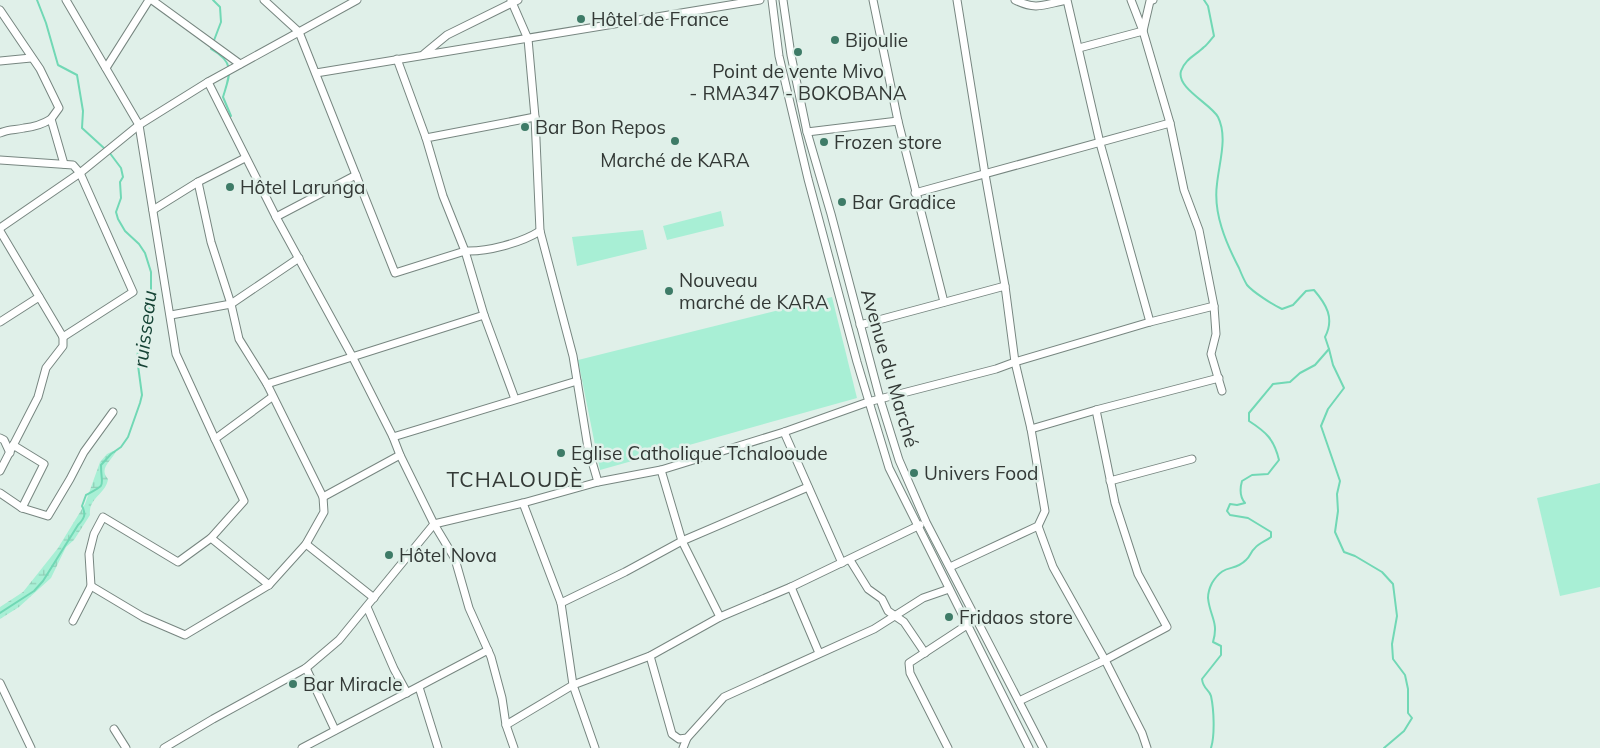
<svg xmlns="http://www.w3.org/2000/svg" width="1600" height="748" font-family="Mulish,sans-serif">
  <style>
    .green { fill: #a8efd5 }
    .wetland { fill: url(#wetland-marsh) }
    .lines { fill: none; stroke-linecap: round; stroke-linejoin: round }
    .stream { stroke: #71d8b5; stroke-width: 2 }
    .minor-casing { stroke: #778680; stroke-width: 9 }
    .minor { stroke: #fff; stroke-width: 7 }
    .poi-dot { fill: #3e7b67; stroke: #e0f0e9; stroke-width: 2 }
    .labels { text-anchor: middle; stroke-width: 5; stroke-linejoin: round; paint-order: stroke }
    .poi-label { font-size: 19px; fill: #333936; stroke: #e0f0e9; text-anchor: start }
    .street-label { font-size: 19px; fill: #333936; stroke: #e0f0e9 }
    .water-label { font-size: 20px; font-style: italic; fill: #154335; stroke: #e0f0e9 }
    .quarter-label { font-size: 21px; letter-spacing: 1px; fill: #333936; stroke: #e0f0e9 }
  </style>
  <defs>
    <pattern id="wetland-marsh" width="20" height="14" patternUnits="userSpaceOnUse" patternTransform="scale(1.25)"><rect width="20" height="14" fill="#a8efd5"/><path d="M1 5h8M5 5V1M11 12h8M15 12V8" fill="none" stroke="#91ceb7"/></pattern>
  </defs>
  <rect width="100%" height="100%" fill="#e0f0e9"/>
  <!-- green -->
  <g class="green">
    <path d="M721,211l3,15 -57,14 -4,-14z"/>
    <path d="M643,230l4,19 -70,17 -5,-29z"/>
    <path d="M832,297l25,101 -257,72 -22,-110z"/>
    <path d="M1600,483v104l-40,9 -23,-98z"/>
  </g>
  <!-- wetland -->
  <path class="wetland" d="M113,451h3c-4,10 -18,17 -8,28 -2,15 -20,19 -18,36l-16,25 -8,7 -15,31 -32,29 -19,12v-12l23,-15 35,-44 27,-44 15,-42 7,-8z"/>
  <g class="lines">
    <!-- stream -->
    <g class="stream">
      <path d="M37,0l9,23 12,42 19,10 6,36 -1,17 23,21"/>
      <path d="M213,0l7,7 1,15 -8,21"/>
      <path d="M1204,0l4,6 6,30c-3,3 -6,8 -10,11 -8,8 -19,12 -23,24 -5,17 30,33 37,46 10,20 1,46 -1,67 -4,29 9,59 22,84 2,5 5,12 8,17 6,7 26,20 35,24l11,-4 13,-14 8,-1c12,14 21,28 11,47l4,12 -14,16 -15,8 -10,9 -17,2 -24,29v8c17,11 25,18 30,39l-11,14 -16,1 -10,6c-2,7 -2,16 3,22l-8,2 -7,-1 -3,7 3,4 18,3 23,14v5c-5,4 -12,6 -16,11 -4,3 -5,9 -9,12 -13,13 -21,2 -34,23 -2,4 -4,10 -4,15 2,19 11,24 5,44l8,4v9l-19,24c1,10 7,10 9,17 3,14 4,39 0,52"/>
      <path d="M212,47l-1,2c25,14 19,25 12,48l8,19"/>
      <path d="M1329,349l4,16 11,23 -16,21 -7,17 19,55 -3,13 1,17 -3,21 9,20 11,4 27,16 11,12 4,32 -5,28 1,15 12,16 3,14v24l4,5 -8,13 -20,17"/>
      <path d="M0,613l34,-22 9,-10 35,-56c7,-7 8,-11 4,-19l4,-11c22,-12 15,-7 15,-30l10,-11 10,-7 7,-10 12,-34 2,-8 -5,-37 3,-18 11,-37v-31l-6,-19 -6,-9 -14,-13 -7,-12 -2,-7 5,-14 -1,-16 3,-5 -2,-9 -12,-16"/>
    </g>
    <!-- minor casing -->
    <g class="minor-casing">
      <g id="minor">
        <path d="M66,0l73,125 37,229 39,85"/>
        <path d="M152,0l88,64"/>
        <path d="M264,0l35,32 96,241 70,-22 19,64 -217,69"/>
        <path d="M511,0l17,39 7,78 5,114 33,125 15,92 10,34"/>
        <path d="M772,0l7,56 29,123 49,183 32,106 140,280"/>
        <path d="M783,0l8,55 16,77 24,82 49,185 19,61 27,62 117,226"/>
        <path d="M873,0l25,121 46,181"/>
        <path d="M1015,0c22,11 30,4 52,0l33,143 50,179"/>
        <path d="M1131,0l12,31 27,92 14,67 15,40 15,76 2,28 -5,20 11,37"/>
        <path d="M0,10l40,59 19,39 -8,11 13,45"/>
        <path d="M1079,48l64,-17 7,-30 3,-1"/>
        <path d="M424,54l23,-19 71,-35"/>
        <path d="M397,59l29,79"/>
        <path d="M0,61l31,-3"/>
        <path d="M106,68l43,-68"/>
        <path d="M316,73l444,-73"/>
        <path d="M535,117l-109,21 17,58 22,55c22,1 56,-8 75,-20"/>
        <path d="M807,132l91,-11"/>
        <path d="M0,133c8,-4 16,-3 24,-5 10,-1 19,-4 27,-9"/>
        <path d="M0,160l73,5 7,8 53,119 -70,45"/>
        <path d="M915,193l255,-70"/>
        <path d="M153,210l45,-28 47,-24"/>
        <path d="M276,217l80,-42"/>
        <path d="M0,228l80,-55 59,-48 69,-43 149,-82"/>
        <path d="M0,231l63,106v9l-17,22 -8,29 -38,74"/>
        <path d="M171,315l60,-11 68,-46"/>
        <path d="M484,315l31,84"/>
        <path d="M0,322l39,-25"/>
        <path d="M860,325l145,-39"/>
        <path d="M1031,429l65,-19 123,-32"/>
        <path d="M784,432l58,131"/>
        <path d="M393,437l184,-56"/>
        <path d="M0,438l4,2 6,13"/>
        <path d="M13,445l31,19 -22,44"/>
        <path d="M661,470l21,71 38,76"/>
        <path d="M1110,481l82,-22"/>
        <path d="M0,493l22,15 26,8 22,-37 14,-27 29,-40"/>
        <path d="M323,497l77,-42"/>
        <path d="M1038,526l15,41 52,93 37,73 5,15"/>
        <path d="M306,544l68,54"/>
        <path d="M850,560l18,29 14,10 6,12 16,11 21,31"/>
        <path d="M950,567l88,-41 7,-15 -14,-82 -16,-67 -10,-76 -20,-112 -28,-174"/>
        <path d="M269,585l-58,-47 33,-37 -29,-62 57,-42"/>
        <path d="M91,586l52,31 42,18 84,-50 37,-41 18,-32 -1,-15 -56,-113 -28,-45 -8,-35 -20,-62 -13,-60"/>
        <path d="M791,587l28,66"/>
        <path d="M561,603l64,-31 57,-31 126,-54"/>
        <path d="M367,607l27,62 13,24"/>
        <path d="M73,621l18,-35 -2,-32 5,-20 9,-17 75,45 33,-24"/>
        <path d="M650,656l22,78 7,5 8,-1 37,-41 150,-68 49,-31 26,-9"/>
        <path d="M306,668l29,62"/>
        <path d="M0,683l31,65"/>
        <path d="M419,687l19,61"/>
        <path d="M1019,701l86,-41 62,-33 -29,-53 -23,-71 -19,-93"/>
        <path d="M506,725l67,-40 -12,-82 -38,-100"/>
        <path d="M114,729l12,19"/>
        <path d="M164,748l49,-29 93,-51 33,-28 95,-116 -34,-69 -7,-18 -41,-81 -76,-139 -68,-135"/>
        <path d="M302,748l186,-98"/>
        <path d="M514,748l-8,-23 -4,-27 -11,-41 -22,-49 -14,-49 -21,-35 89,-21 75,-21 63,-12 123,-38 84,-30 128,-33 19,-7 135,-40 64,-16"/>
        <path d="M595,748l-22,-63 77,-29 70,-39 71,-30 129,-62"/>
        <path d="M683,748l4,-10"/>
        <path d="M948,748l-38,-75 -1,-10 61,-40"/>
      </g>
    </g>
    <!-- minor -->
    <use href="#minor" class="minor"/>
  </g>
  <!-- markers -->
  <g class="poi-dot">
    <circle cx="581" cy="19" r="5"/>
    <circle cx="835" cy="40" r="5"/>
    <circle cx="798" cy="52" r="5"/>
    <circle cx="525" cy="127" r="5"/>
    <circle cx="675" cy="141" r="5"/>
    <circle cx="824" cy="142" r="5"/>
    <circle cx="230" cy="187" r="5"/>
    <circle cx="842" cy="202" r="5"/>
    <circle cx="669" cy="291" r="5"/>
    <circle cx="561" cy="453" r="5"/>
    <circle cx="914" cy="473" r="5"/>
    <circle cx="389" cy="555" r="5"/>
    <circle cx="949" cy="617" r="5"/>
    <circle cx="293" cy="684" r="5"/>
  </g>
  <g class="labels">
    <!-- poi labels -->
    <g class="poi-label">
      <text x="591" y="26">Hôtel de France</text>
      <text x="845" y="47">Bijoulie</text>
      <text x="798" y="78" text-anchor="middle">Point de vente Mivo<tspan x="798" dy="22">- RMA347 - BOKOBANA</tspan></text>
      <text x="535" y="134">Bar Bon Repos</text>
      <text x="834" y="149">Frozen store</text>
      <text x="675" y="167" text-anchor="middle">Marché de KARA</text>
      <text x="240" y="194">Hôtel Larunga</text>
      <text x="852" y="209">Bar Gradice</text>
      <text x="679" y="287">Nouveau<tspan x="679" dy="22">marché de KARA</tspan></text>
      <text x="571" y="460">Eglise Catholique Tchalooude</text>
      <text x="924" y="480">Univers Food</text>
      <text x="399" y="562">Hôtel Nova</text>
      <text x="959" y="624">Fridaos store</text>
      <text x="303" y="691">Bar Miracle</text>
    </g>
    <!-- street labels -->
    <g class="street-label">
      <text transform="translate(890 368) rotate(74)" y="7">Avenue du Marché</text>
    </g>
    <!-- water labels -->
    <g class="water-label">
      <text transform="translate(145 329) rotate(-83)" y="7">ruisseau</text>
    </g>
    <!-- quarter labels -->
    <g class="quarter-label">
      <text x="515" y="487">TCHALOUDÈ</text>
    </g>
  </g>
</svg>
